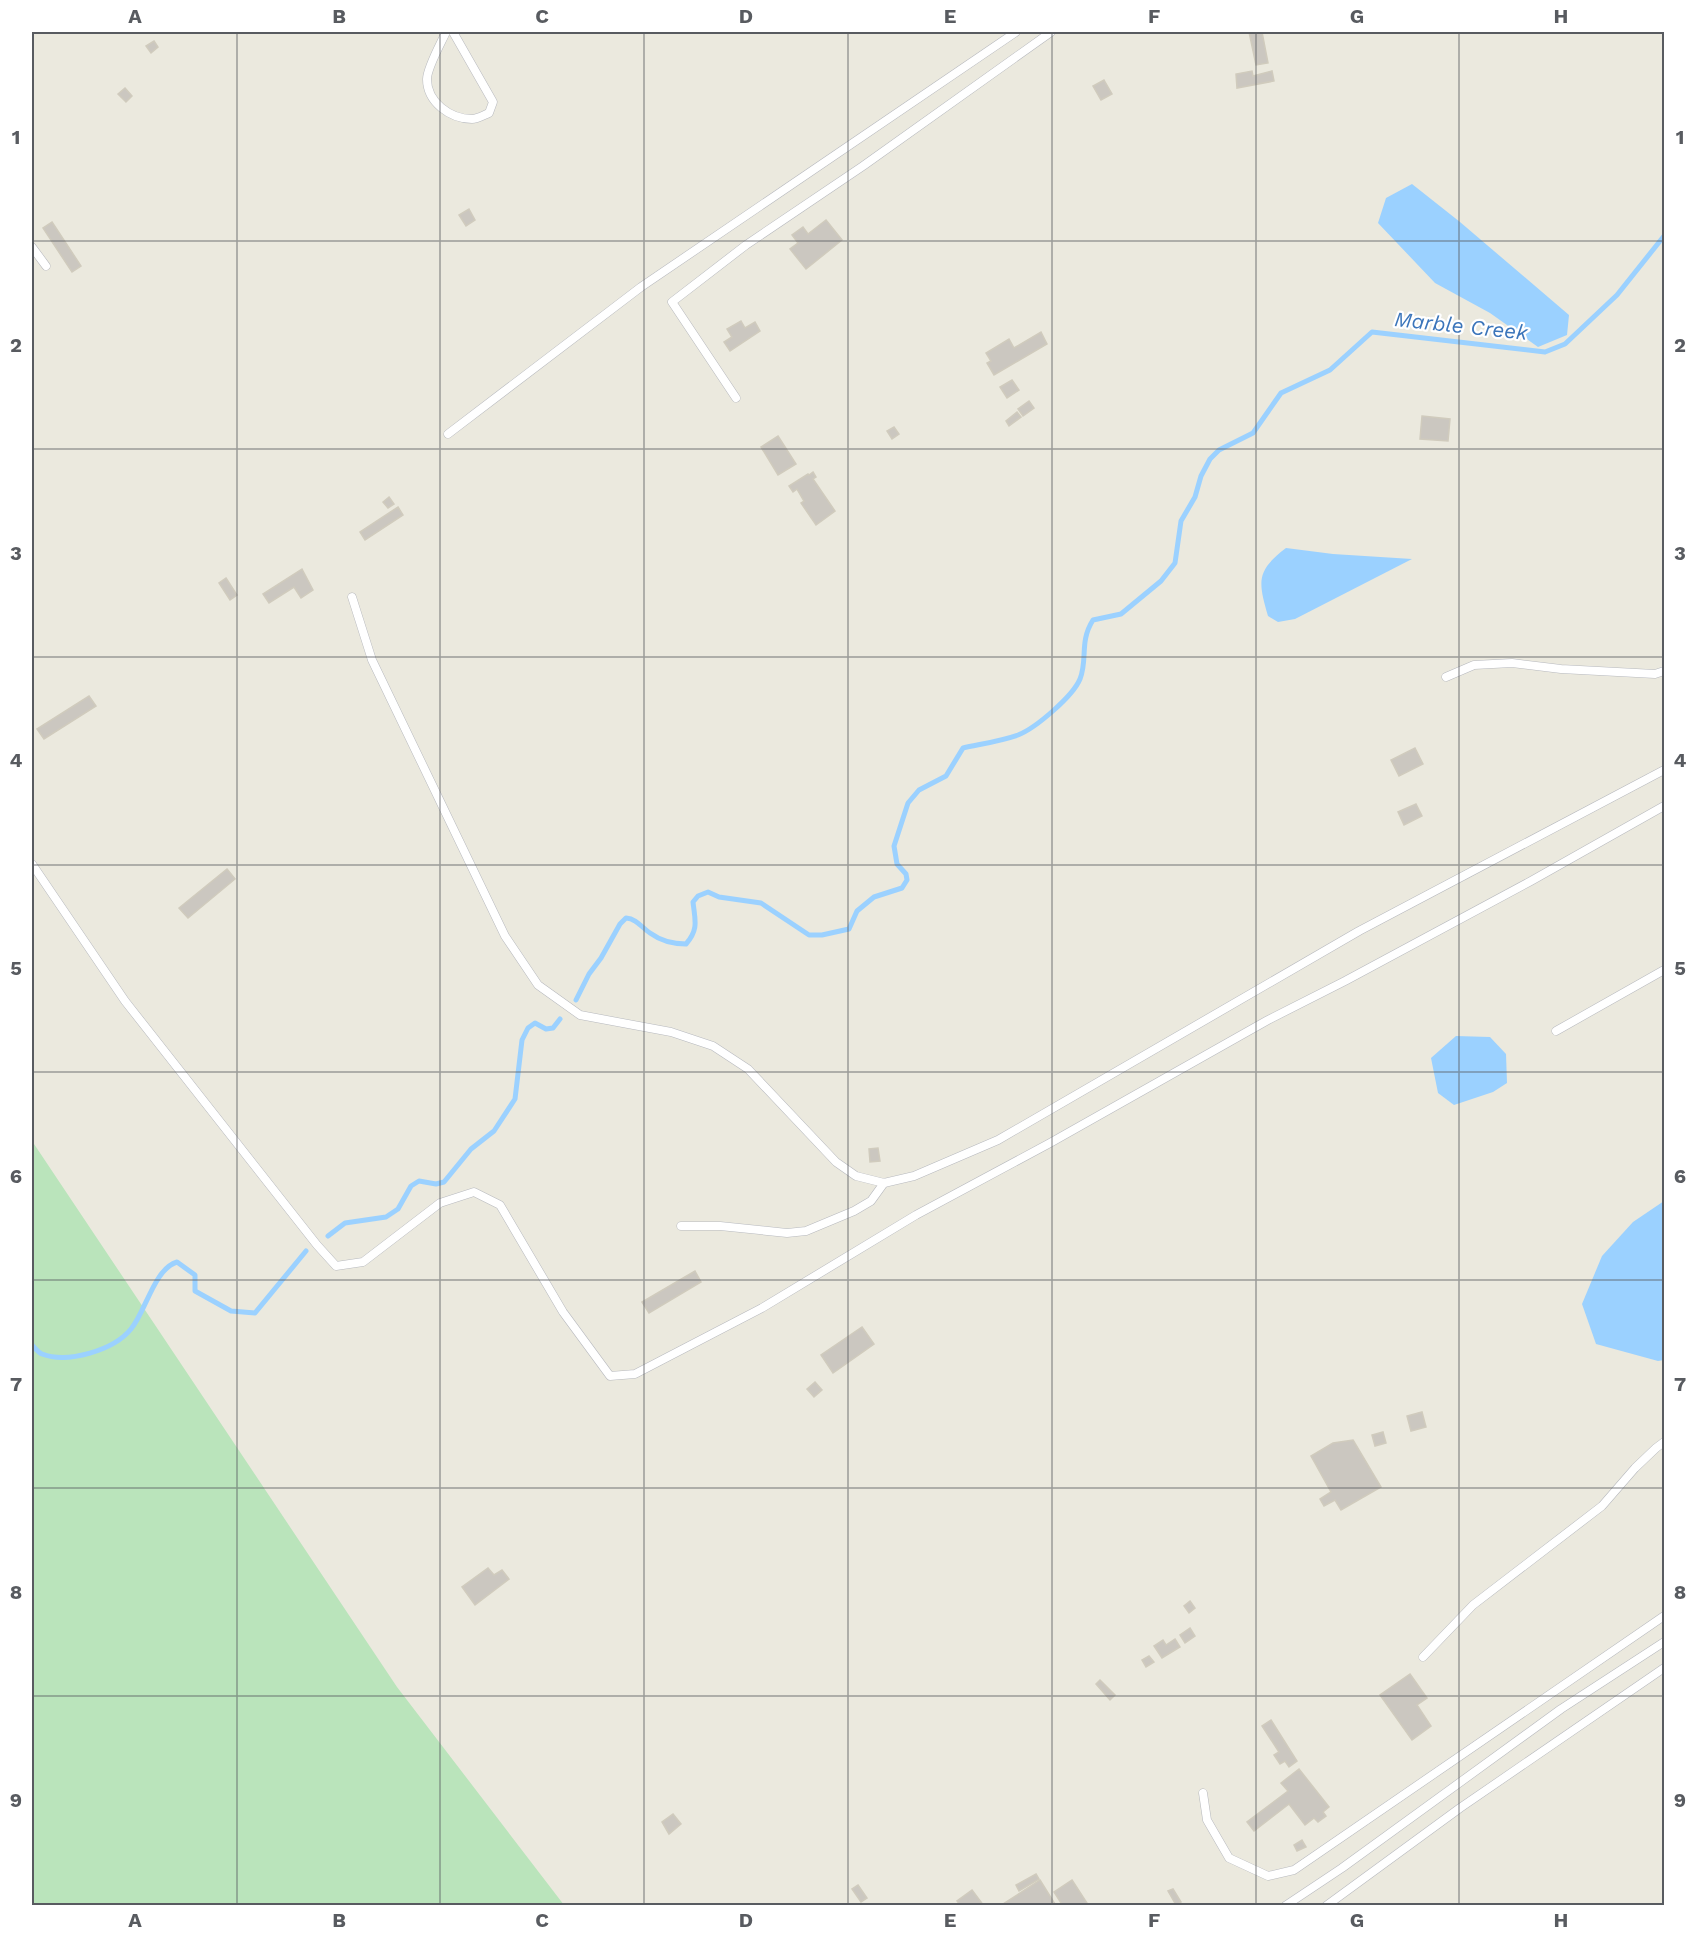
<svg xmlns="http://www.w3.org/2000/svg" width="1696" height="1937" font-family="'Work Sans',sans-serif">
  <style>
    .green { fill: #bae4bb }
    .water { fill: #9bd1ff }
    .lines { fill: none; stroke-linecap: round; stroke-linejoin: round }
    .stream { stroke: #9bd1ff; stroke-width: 5 }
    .building { fill: #cbc7c0; stroke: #d0cbbd; stroke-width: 1.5 }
    .service-casing { stroke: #b7b9be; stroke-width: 9 }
    .service { stroke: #fff; stroke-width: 8 }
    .grid { fill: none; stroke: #585b60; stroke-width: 1.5; stroke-opacity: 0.55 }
    .labels { text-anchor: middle; stroke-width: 4.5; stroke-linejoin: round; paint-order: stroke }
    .water-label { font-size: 21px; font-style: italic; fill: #3b75ba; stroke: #fff }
    .neatline { fill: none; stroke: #585b60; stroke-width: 2 }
    .grid-label { font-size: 20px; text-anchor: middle; font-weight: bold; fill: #585b60 }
  </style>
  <rect width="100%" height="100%" fill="#ebe9de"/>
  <!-- green -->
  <path class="green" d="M32,1141l365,546 167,218h-532z"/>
  <!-- water -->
  <g class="water">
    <path d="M1412,184l48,38 109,93 -2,20 -29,12 -48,-34 -55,-30 -57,-60 8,-25z"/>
    <path d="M1286,548l47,6 79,5 -117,60 -17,3 -10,-6c-10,-35 -12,-45 18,-68z"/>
    <path d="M1456,1036l34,1 16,17 1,29 -14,9 -39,13 -16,-12 -7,-35z"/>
    <path d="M1664,1201v159l-6,1 -62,-17 -14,-40 20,-48 31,-34z"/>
  </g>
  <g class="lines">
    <!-- stream -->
    <g class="stream">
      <path d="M576,1000l13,-26 12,-16 19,-34 6,-6c11,1 15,9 24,15 11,8 23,11 36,11 13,-15 9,-24 7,-42l5,-6 10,-4 11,5 42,6 48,32h13l27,-6 8,-18 17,-14 28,-9 5,-8 -1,-6 -9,-10 -3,-18 14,-43 11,-13 27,-14 17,-28c18,-4 38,-7 55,-13 18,-7 55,-39 62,-56 8,-20 -1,-37 13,-59l28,-6 40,-33 14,-18 6,-42 14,-24 6,-21 9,-17 9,-9 34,-17 28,-40 49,-23 42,-38 173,20 20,-8 52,-49 47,-59"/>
      <path d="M328,1236l17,-13 41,-6 12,-8 13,-23 8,-5 17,3 8,-2 27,-33 23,-18 21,-32 7,-59 6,-12 7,-5 11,6 7,-1 7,-9"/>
      <path d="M32,1345c3,3 7,8 10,9 26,10 72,-4 89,-25 15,-18 23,-60 46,-67l18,13v16l36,20 24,2 51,-62"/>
    </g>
  </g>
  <!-- building -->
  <g class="building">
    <path d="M1249,32h13l6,31 -12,2z"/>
    <path d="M154,41l4,6 -7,6 -5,-7z"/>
    <path d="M1252,71l1,5 19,-5 2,10 -37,7 -1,-14z"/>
    <path d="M1104,80l8,14 -11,6 -8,-14z"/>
    <path d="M125,88l7,8 -6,6 -8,-8z"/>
    <path d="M469,209l6,11 -9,6 -7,-11z"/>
    <path d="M826,220l16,20 -36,29 -16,-20 8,-6 -6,-8 11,-8 5,7z"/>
    <path d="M52,222l29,44 -9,6 -29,-44z"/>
    <path d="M741,321l4,7 10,-6 5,9 -30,20 -6,-9 8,-5 -5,-8z"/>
    <path d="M1041,332l6,12 -53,31 -7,-12 4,-2 -5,-8 23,-14 5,9z"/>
    <path d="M1012,380l7,10 -12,8 -7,-11z"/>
    <path d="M1029,401l5,7 -11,8 -5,-7z"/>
    <path d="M1017,412l4,5 -12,9 -3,-5z"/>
    <path d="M1422,416l28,3 -2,22 -28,-2z"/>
    <path d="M894,427l5,7 -7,5 -5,-8z"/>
    <path d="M778,436l18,28 -18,11 -17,-28z"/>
    <path d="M813,472l3,5 -3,2 22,32 -19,14 -15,-22 3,-2 -7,-12 -4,3 -4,-6 19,-12 1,1z"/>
    <path d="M389,497l5,7 -6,4 -5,-6z"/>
    <path d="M398,507l5,8 -38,25 -5,-8z"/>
    <path d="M302,569l11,21 -12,8 -7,-11 -25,16 -6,-9z"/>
    <path d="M226,578l11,17 -7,5 -11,-17z"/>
    <path d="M89,696l7,10 -52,33 -7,-10z"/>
    <path d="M1415,748l8,16 -24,12 -8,-16z"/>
    <path d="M1416,804l6,12 -18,9 -6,-13z"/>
    <path d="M227,869l8,10 -47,39 -9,-10z"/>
    <path d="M878,1148l2,13 -10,1 -1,-13z"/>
    <path d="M695,1271l6,11 -52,31 -7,-11z"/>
    <path d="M862,1327l12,17 -41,29 -12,-18z"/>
    <path d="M815,1382l7,8 -8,7 -7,-8z"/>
    <path d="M1422,1412l4,15 -15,4 -4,-15z"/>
    <path d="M1383,1432l3,11 -11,3 -3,-11z"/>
    <path d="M1353,1440l28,47 -40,23 -6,-10 -11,6 -4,-7 11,-7 -20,-36 22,-13z"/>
    <path d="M488,1568l6,7 8,-5 7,9 -34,26 -13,-18z"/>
    <path d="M1190,1601l5,7 -6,5 -5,-7z"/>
    <path d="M1190,1628l5,8 -10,7 -5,-8z"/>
    <path d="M1175,1639l5,8 -18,11 -8,-12 9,-6 3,5z"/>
    <path d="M1149,1656l5,6 -8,5 -4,-7z"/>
    <path d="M1410,1674l17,24 -10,7 14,21 -19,14 -32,-45z"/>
    <path d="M1100,1680l15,15 -5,5 -14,-16z"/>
    <path d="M1271,1720l26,41 -8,6 -4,-6 -5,3 -6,-9 5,-3 -17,-26z"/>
    <path d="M1299,1769l30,38 -6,5 3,4 -8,6 -4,-4 -9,7 -16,-21 -35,27 -7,-9 41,-31 -7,-8z"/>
    <path d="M673,1814l8,10 -12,10 -7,-12z"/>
    <path d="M1302,1840l4,7 -9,4 -3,-6z"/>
    <path d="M1036,1874l3,5 -20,12 -3,-6z"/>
    <path d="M1040,1880l15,24 -51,2 -1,-2z"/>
    <path d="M1072,1880l15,23 -4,3h-20l-9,-14z"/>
    <path d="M858,1885l9,13 -6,4 -9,-13z"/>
    <path d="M1173,1889l8,13 -5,3 -8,-14z"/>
    <path d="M972,1890l12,16h-23l-4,-5z"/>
  </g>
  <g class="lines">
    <!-- service casing -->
    <g class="service-casing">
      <g id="service">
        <path d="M446,32c-5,11 -19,36 -19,47 0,23 23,40 45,40 5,0 12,-4 17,-6l4,-11 -40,-70"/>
        <path d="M32,247l14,19"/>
        <path d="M736,398l-64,-96 74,-57 117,-79 188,-134"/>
        <path d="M448,434l193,-147 375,-255"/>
        <path d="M352,597l20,63 133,276 33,49 42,30 91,17 42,14 35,23 88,93 20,14 28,7 30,-7 84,-36 361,-209 305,-161"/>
        <path d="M1446,677l28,-12 38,-2 49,6 94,5 9,-3"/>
        <path d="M32,864l93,137 192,244 19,21 27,-4 77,-59 34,-11 26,13 63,107 47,64 25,-2 127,-66 154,-93 134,-72 218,-123 77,-39 186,-100 133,-75"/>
        <path d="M1556,1031l108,-61"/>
        <path d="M681,1226h39l67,7 19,-2 48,-20 17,-10 13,-18"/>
        <path d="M1423,1657l50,-52 129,-99 33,-38 21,-20 8,-6"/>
        <path d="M1203,1793l4,27 22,38 39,18 26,-6 370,-254"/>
        <path d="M1285,1906l57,-38 219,-159 103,-67"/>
        <path d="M1326,1906l134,-98 204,-140"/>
      </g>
    </g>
    <!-- service -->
    <use href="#service" class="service"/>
  </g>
  <!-- grid -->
  <path class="grid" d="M237,32v1874M440,32v1874M644,32v1874M848,32v1874M1052,32v1874M1256,32v1874M1459,32v1874M32,241h1632M32,449h1632M32,657h1632M32,865h1632M32,1072h1632M32,1280h1632M32,1488h1632M32,1696h1632"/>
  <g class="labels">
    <!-- water labels -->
    <g class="water-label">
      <text transform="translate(1461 326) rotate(6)" y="7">Marble Creek</text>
    </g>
  </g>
  <!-- border -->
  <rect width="1696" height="1937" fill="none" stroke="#ffffff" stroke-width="66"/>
  <rect x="33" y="33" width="1630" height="1871" class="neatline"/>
  <g class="grid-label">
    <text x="135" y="23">A</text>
    <text x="339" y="23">B</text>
    <text x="542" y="23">C</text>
    <text x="746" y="23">D</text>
    <text x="950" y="23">E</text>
    <text x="1154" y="23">F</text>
    <text x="1357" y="23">G</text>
    <text x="1561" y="23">H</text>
    <text x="16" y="144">1</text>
    <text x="1680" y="144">1</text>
    <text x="16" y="352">2</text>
    <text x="1680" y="352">2</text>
    <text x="16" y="560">3</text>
    <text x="1680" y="560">3</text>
    <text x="16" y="767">4</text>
    <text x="1680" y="767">4</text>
    <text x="16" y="975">5</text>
    <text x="1680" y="975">5</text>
    <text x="16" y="1183">6</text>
    <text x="1680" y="1183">6</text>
    <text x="16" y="1391">7</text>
    <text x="1680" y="1391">7</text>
    <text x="16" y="1599">8</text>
    <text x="1680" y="1599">8</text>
    <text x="16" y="1807">9</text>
    <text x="1680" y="1807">9</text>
    <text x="135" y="1927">A</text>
    <text x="339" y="1927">B</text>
    <text x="542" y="1927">C</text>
    <text x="746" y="1927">D</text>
    <text x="950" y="1927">E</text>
    <text x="1154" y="1927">F</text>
    <text x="1357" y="1927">G</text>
    <text x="1561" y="1927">H</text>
  </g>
</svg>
